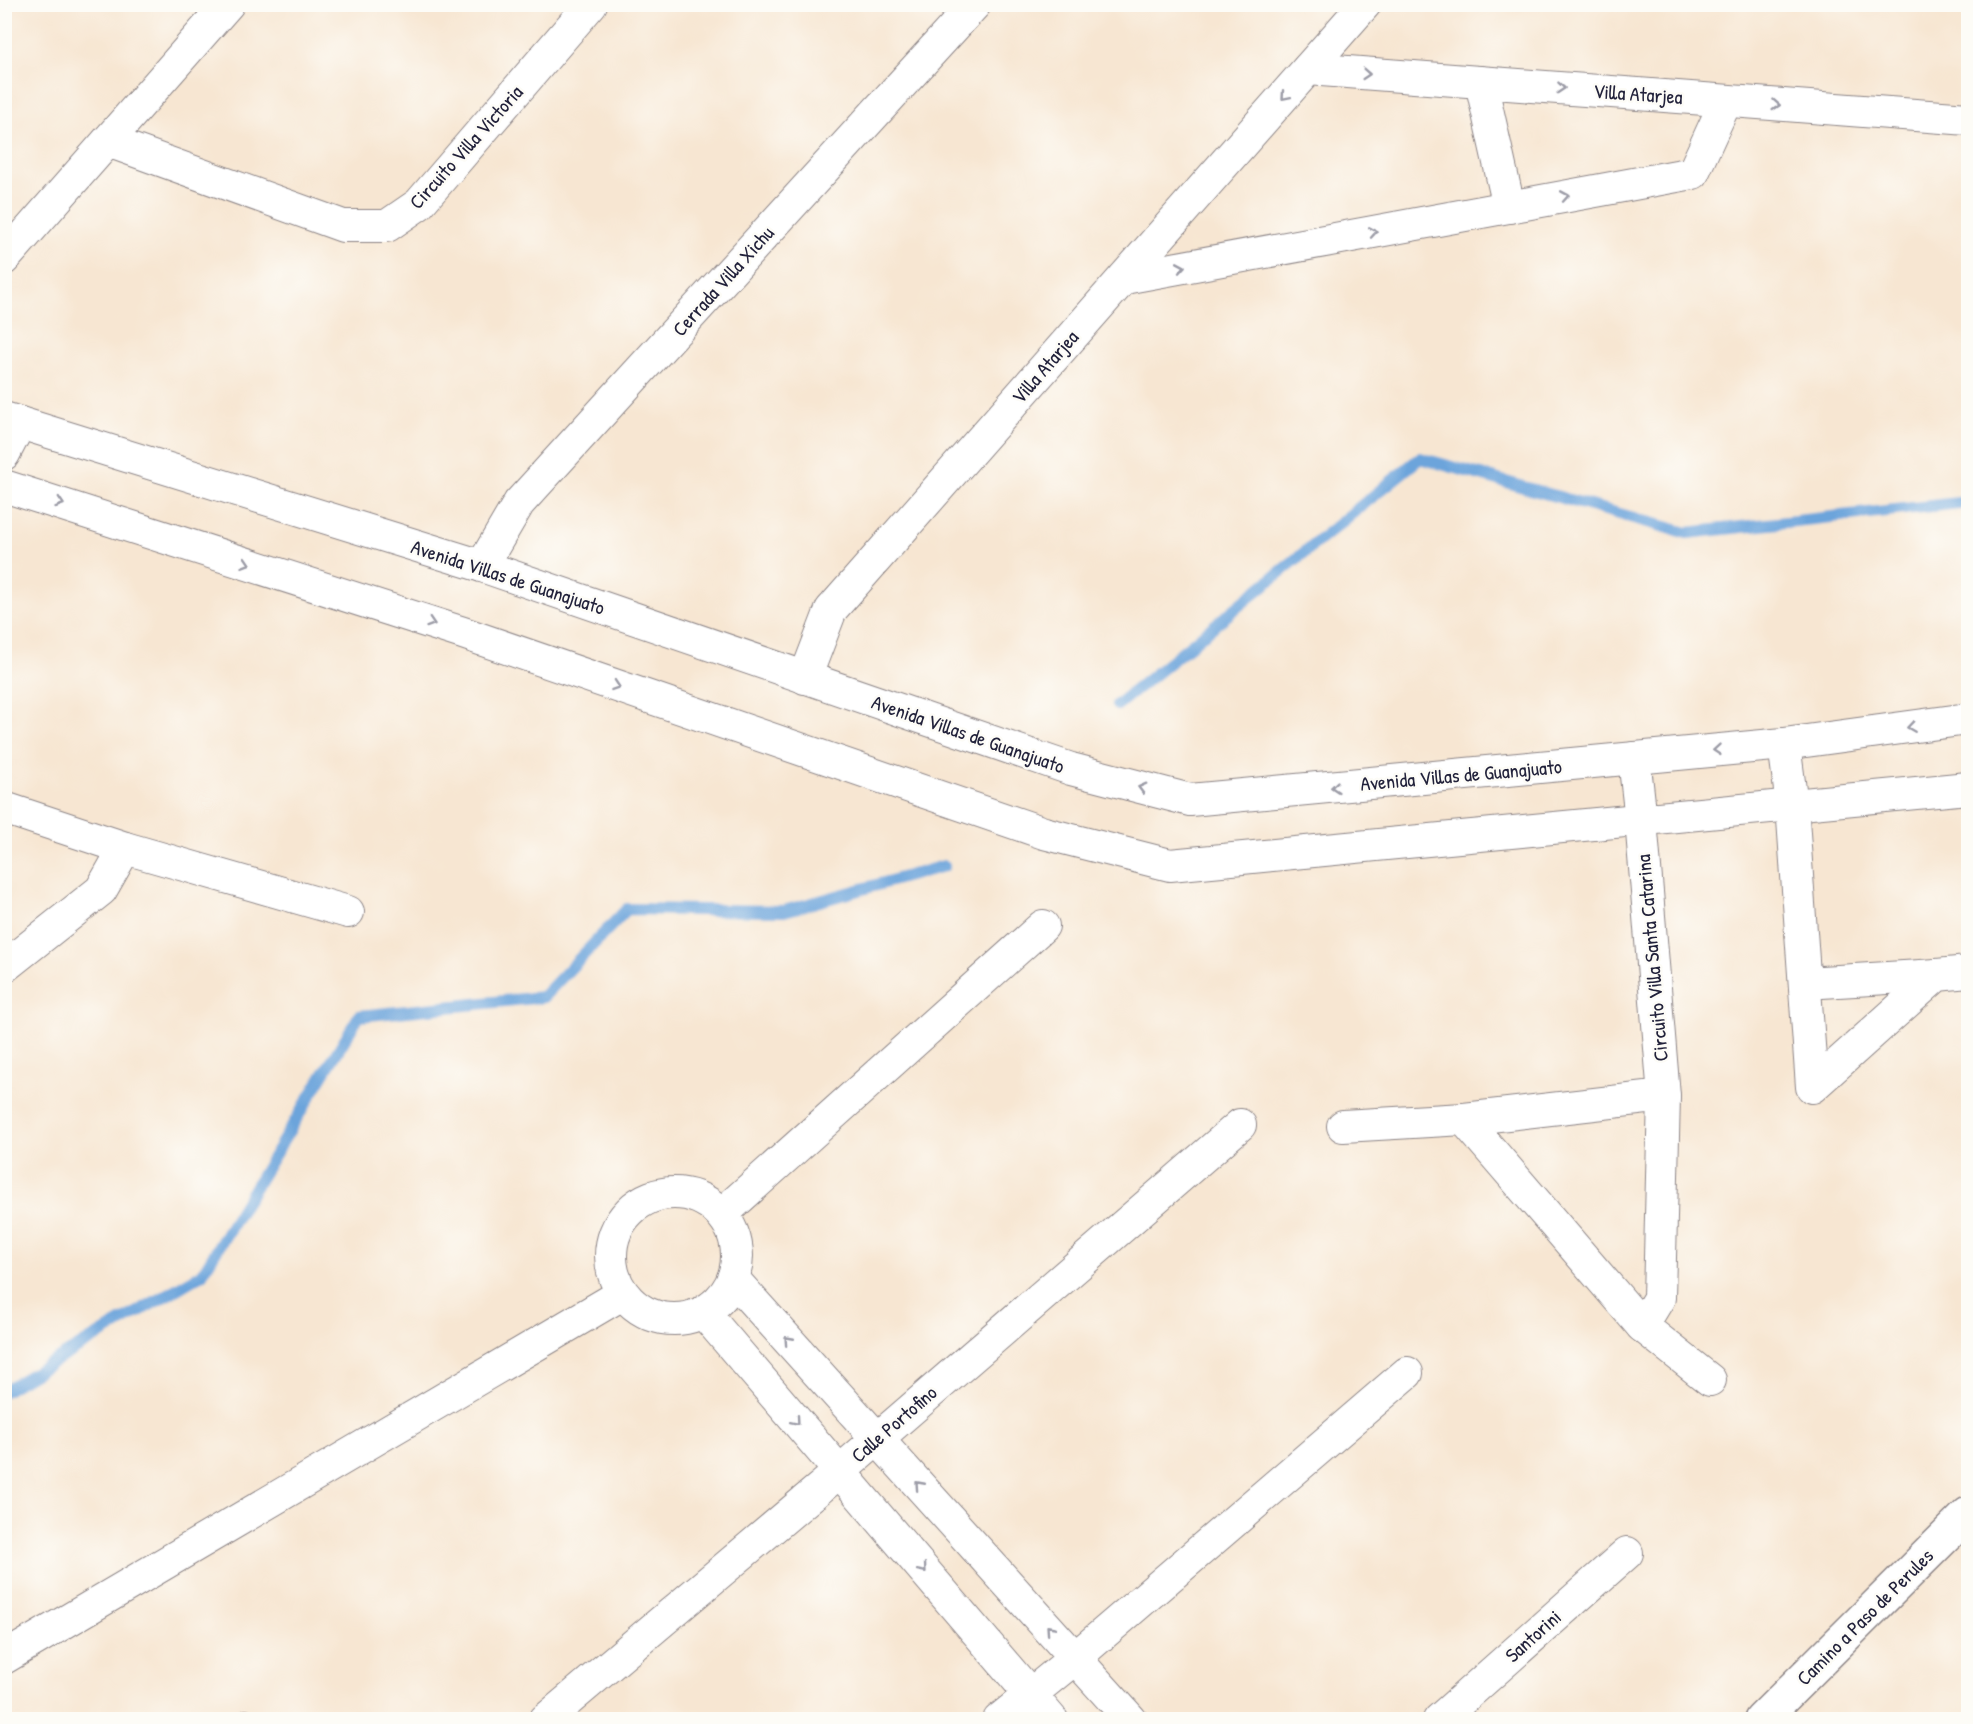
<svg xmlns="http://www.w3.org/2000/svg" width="1973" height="1724" font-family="'Patrick Hand',sans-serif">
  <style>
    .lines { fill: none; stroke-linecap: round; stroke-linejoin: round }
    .stream { stroke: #6ca4db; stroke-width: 12 }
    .service-casing { stroke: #8c8486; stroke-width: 18 }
    .minor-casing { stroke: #8c8486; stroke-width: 34 }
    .tertiary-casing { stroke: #8c8486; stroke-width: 36 }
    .service { stroke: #fff; stroke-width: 15 }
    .minor { stroke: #fff; stroke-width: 32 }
    .tertiary { stroke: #fff; stroke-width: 33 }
    .oneway { stroke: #9c9ca7 }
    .labels { text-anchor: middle; stroke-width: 5; stroke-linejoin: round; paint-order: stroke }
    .street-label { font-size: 20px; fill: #22223b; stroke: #fdfcf7 }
  </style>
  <rect width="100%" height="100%" fill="#fdfcf7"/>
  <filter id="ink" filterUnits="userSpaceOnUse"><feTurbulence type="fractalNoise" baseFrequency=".0167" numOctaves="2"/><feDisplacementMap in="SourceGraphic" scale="12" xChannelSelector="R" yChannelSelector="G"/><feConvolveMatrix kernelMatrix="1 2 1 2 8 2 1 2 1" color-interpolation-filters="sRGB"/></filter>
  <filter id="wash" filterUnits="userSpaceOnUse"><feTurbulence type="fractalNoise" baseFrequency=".008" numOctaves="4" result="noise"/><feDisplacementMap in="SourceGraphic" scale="24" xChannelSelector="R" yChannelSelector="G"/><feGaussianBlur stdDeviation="1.35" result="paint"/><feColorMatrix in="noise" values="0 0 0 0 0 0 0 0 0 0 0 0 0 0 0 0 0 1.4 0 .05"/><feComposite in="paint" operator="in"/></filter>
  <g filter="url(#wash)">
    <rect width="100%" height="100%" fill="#f7e6d2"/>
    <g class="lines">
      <!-- stream -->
      <g class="stream">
        <path d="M1117,705l303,-247 267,75 281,-31"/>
        <path d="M4,1391l198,-117 157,-258 184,-19 84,-88 157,2 160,-45"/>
      </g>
    </g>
  </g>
  <g filter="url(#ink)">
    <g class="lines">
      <!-- service casing -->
      <g class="service-casing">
        <path id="service" d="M244,1720l2,-2"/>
      </g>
      <!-- minor casing -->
      <g class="minor-casing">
        <g id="minor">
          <path d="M1308,69l660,50"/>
          <path d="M1481,82l28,125"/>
          <path d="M108,141l235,85h44l32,-22 172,-200"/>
          <path d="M4,259l224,-255"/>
          <path d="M1124,278l569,-105 33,-72"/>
          <path d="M4,418l478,148 589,203 119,31 594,-56 184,-25"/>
          <path d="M4,454l16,-31"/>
          <path d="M4,486l459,147 581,200 126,32 798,-77"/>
          <path d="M482,566l37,-63 456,-499"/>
          <path d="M805,678l26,-68 534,-606"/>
          <path d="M1784,744l8,61 20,282 125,-112 31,-3"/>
          <path d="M4,808l121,40 223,64"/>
          <path d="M4,967l97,-77 24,-42"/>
          <path d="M1805,983l132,-8"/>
          <path d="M1464,1119l178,207 17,-28 5,-202 -23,-276 -7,-62"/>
          <path d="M1343,1126l121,-7 200,-23"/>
          <circle cx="674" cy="1256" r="63"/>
          <path d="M722,1214l321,-288"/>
          <path d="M734,1280l397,440"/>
          <path d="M704,1313l348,407"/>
          <path d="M1642,1326l68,54"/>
          <path d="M4,1658l618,-364"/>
          <path d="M545,1720l294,-248 401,-347"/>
          <path d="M999,1720l76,-62 332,-285"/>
          <path d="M1439,1720l188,-167"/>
        </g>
      </g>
      <!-- tertiary casing -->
      <g class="tertiary-casing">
        <path id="tertiary" d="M1761,1720l207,-206"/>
      </g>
      <!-- service -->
      <use href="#service" class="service"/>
      <!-- minor -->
      <use href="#minor" class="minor"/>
      <!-- tertiary -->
      <use href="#tertiary" class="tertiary"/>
    </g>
    <!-- one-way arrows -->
    <defs><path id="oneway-chevron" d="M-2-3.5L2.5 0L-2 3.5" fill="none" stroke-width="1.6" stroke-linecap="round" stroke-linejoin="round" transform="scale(1.5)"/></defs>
    <g class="oneway">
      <use href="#oneway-chevron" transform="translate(1366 74) rotate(4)"/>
      <use href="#oneway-chevron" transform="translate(1561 88) rotate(4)"/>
      <use href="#oneway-chevron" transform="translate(1285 96) rotate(131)"/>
      <use href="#oneway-chevron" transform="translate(1776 105) rotate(4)"/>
      <use href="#oneway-chevron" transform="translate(1565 196) rotate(-10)"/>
      <use href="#oneway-chevron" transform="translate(1373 232) rotate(-10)"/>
      <use href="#oneway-chevron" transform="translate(1181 267) rotate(-10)"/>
      <use href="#oneway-chevron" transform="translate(60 503) rotate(18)"/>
      <use href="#oneway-chevron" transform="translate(246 563) rotate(18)"/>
      <use href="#oneway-chevron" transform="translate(431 623) rotate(18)"/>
      <use href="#oneway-chevron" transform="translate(616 686) rotate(19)"/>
      <use href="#oneway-chevron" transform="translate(1911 727) rotate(172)"/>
      <use href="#oneway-chevron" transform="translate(1717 750) rotate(175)"/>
      <use href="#oneway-chevron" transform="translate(1335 787) rotate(175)"/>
      <use href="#oneway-chevron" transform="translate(1142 788) rotate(-165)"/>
      <use href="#oneway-chevron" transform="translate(788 1340) rotate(-132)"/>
      <use href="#oneway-chevron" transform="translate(796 1421) rotate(49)"/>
      <use href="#oneway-chevron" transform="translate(919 1485) rotate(-132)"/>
      <use href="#oneway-chevron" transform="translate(923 1569) rotate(49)"/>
      <use href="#oneway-chevron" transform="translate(1050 1629) rotate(-132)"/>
    </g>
  </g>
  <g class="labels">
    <!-- street labels -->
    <g class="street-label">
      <text transform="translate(1638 94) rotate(4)" y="7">Villa Atarjea</text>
      <text transform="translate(466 147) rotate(-48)" y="7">Circuito Villa Victoria</text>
      <text transform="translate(723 281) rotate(-48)" y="7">Cerrada Villa Xichu</text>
      <text transform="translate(1045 367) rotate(-49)" y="7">Villa Atarjea</text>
      <text transform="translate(508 577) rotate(18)" y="7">Avenida Villas de Guanajuato</text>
      <text transform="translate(968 734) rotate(19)" y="7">Avenida Villas de Guanajuato</text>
      <text transform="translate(1461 775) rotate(-5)" y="7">Avenida Villas de Guanajuato</text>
      <text transform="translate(1652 958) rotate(-95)" y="7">Circuito Villa Santa Catarina</text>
      <text transform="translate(894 1424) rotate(-41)" y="7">Calle Portofino</text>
      <text transform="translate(1865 1617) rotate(-45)" y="7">Camino a Paso de Perules</text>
      <text transform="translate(1533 1636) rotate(-42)" y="7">Santorini</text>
    </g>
  </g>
  <!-- margin -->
  <rect width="1973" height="1724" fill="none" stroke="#fdfcf7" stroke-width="24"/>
</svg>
